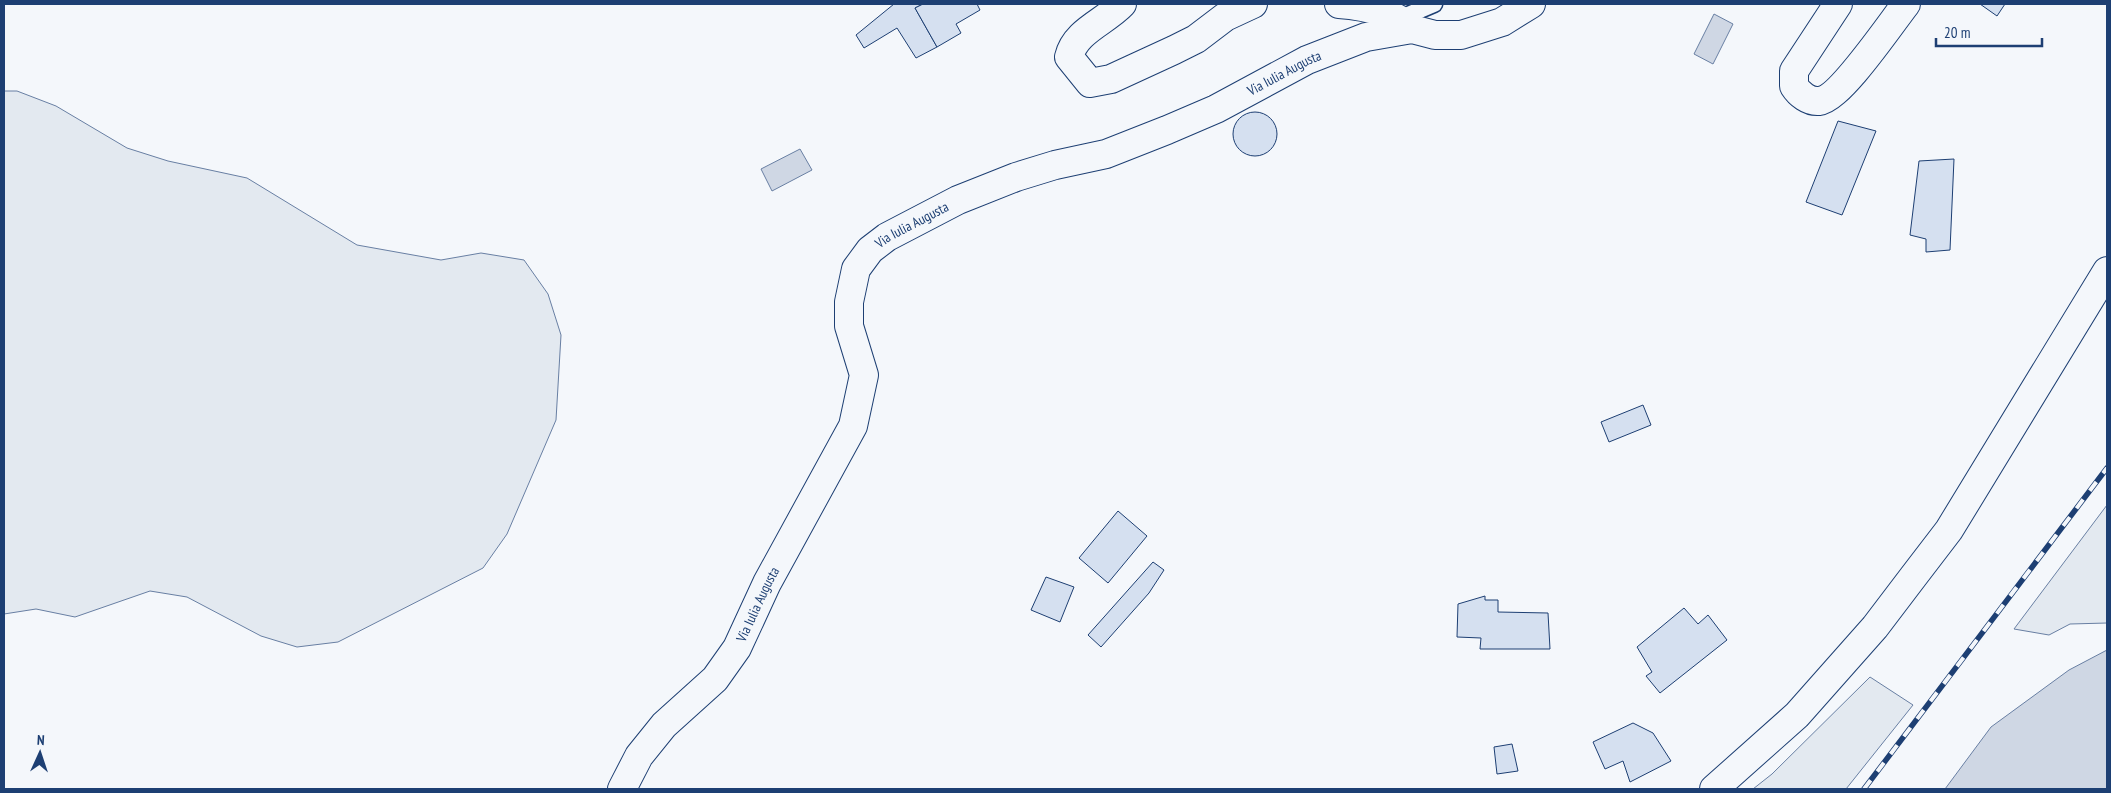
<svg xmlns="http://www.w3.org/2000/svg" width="2111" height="793" font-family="'PT Sans Narrow',sans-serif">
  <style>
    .green { fill: #e3e9f0; stroke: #687fa3 }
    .water { fill: #cfd7e4; stroke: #687fa3 }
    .building { fill: #d5e0f0; stroke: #1d3f73 }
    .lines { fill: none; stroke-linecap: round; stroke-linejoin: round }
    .service-casing { stroke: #1d3f73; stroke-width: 19 }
    .minor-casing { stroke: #1d3f73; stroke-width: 30 }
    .primary-casing { stroke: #1d3f73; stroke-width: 30 }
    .service { stroke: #f4f7fb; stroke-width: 16 }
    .minor { stroke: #f4f7fb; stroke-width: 28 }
    .primary { stroke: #f4f7fb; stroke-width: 28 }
    .rail-casing { stroke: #1d3f73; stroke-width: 5.5 }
    .rail { stroke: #f4f7fb; stroke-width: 4; stroke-dasharray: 11; stroke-linecap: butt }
    .labels { text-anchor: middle; stroke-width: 4; stroke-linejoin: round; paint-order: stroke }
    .street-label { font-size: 14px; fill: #1d3f73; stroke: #f4f7fb }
  </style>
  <rect width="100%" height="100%" fill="#f4f7fb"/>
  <!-- green -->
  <g class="green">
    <path d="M4,91h13l39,15 71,42 41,13 79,17 110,67 84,15 40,-7 43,7 24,34 13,41 -5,85 -49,114 -24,34 -145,74 -41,5 -36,-11 -74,-39 -37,-6 -75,26 -39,-8 -32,5z"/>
    <path d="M2107,505v118l-37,1 -21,11 -35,-6z"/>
    <path d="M1870,677l43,28 -67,84h-93l19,-15z"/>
  </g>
  <!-- water -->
  <g class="water">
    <path d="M1714,14l19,10 -20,40 -19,-10z"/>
    <path d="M800,149l12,21 -40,21 -11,-22z"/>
    <path d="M2107,650v139h-162l46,-62 78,-57z"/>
  </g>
  <!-- building -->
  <g class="building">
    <path d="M894,4h29l-8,4 22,39 -21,11 -19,-30 -33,20 -8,-13z"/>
    <path d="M923,4h54l3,6 -24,14 5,9 -24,14 -22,-39z"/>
    <path d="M1980,4h25l-8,12z"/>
    <circle cx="1255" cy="134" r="22"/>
    <path d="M1838,121l38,10 -34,84 -36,-13z"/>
    <path d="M1954,159l-4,91 -24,2v-13l-16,-4 9,-74z"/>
    <path d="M1643,405l8,20 -42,17 -8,-20z"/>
    <path d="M1118,511l29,25 -39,47 -29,-25z"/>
    <path d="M1153,562l11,8 -15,23 -48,54 -13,-12z"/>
    <path d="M1046,577l28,10 -14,35 -29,-12z"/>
    <path d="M1485,596v4h13v12l50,1 2,36h-70l1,-11 -24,-1 1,-33z"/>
    <path d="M1684,608l14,16 10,-9 19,25 -67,53 -14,-17 6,-4 -15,-25z"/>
    <path d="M1633,723l20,10 18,28 -41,21 -7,-21 -18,8 -12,-27z"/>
    <path d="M1512,744l6,27 -21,3 -3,-27z"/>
  </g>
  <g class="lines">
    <!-- service casing -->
    <g class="service-casing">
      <path id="service" d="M1401,18l33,-14"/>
    </g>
    <!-- minor casing -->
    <g class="minor-casing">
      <g id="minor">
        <path d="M1122,4c-17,18 -47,27 -53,53l21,26 21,-4 63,-29 22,-11 29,-22 28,-13"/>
        <path d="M1339,4c26,2 54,7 73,25"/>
        <path d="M1838,4l-44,67v15c5,8 15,16 25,15 21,-2 72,-78 87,-97"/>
        <path id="s1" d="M622,789l17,-33 25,-31 51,-46 22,-31 30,-65 86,-157 11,-51 -15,-49v-24l7,-33 14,-19 17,-13 71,-37 58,-23 39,-12 51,-11 61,-24 49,-21 91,-49 59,-23 46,-8 23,6h26l41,-13 29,-18"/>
      </g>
    </g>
    <!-- primary casing -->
    <g class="primary-casing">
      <path id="primary" d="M1714,789l83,-74 78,-88 38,-50 36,-47 158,-259"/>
    </g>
    <!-- service -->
    <use href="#service" class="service"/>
    <!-- minor -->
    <use href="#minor" class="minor"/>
    <!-- primary -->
    <use href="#primary" class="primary"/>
    <!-- rail casing -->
    <g class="rail-casing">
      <path id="rail" d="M1864,789l243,-321"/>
    </g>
    <!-- rail -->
    <use href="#rail" class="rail"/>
  </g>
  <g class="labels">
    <!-- street labels -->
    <g class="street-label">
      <text dy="5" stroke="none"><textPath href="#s1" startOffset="1072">Via Iulia Augusta</textPath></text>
      <text dy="5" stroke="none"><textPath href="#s1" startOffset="668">Via Iulia Augusta</textPath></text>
      <text dy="5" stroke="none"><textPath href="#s1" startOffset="232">Via Iulia Augusta</textPath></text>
    </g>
  </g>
  <!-- border -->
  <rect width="2111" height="793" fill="none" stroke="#1d3f73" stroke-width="10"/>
  <!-- north arrow -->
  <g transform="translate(40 753) rotate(3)" stroke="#f4f7fb" stroke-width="4" paint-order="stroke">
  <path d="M0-4L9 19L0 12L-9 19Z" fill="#1d3f73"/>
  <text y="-8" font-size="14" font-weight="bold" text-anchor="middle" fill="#1d3f73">N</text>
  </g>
  <!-- scale -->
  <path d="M1936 38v8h106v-8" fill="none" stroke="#1d3f73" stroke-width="2.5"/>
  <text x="1944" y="38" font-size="15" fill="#1d3f73" stroke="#f4f7fb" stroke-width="4" paint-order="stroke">20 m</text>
</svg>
